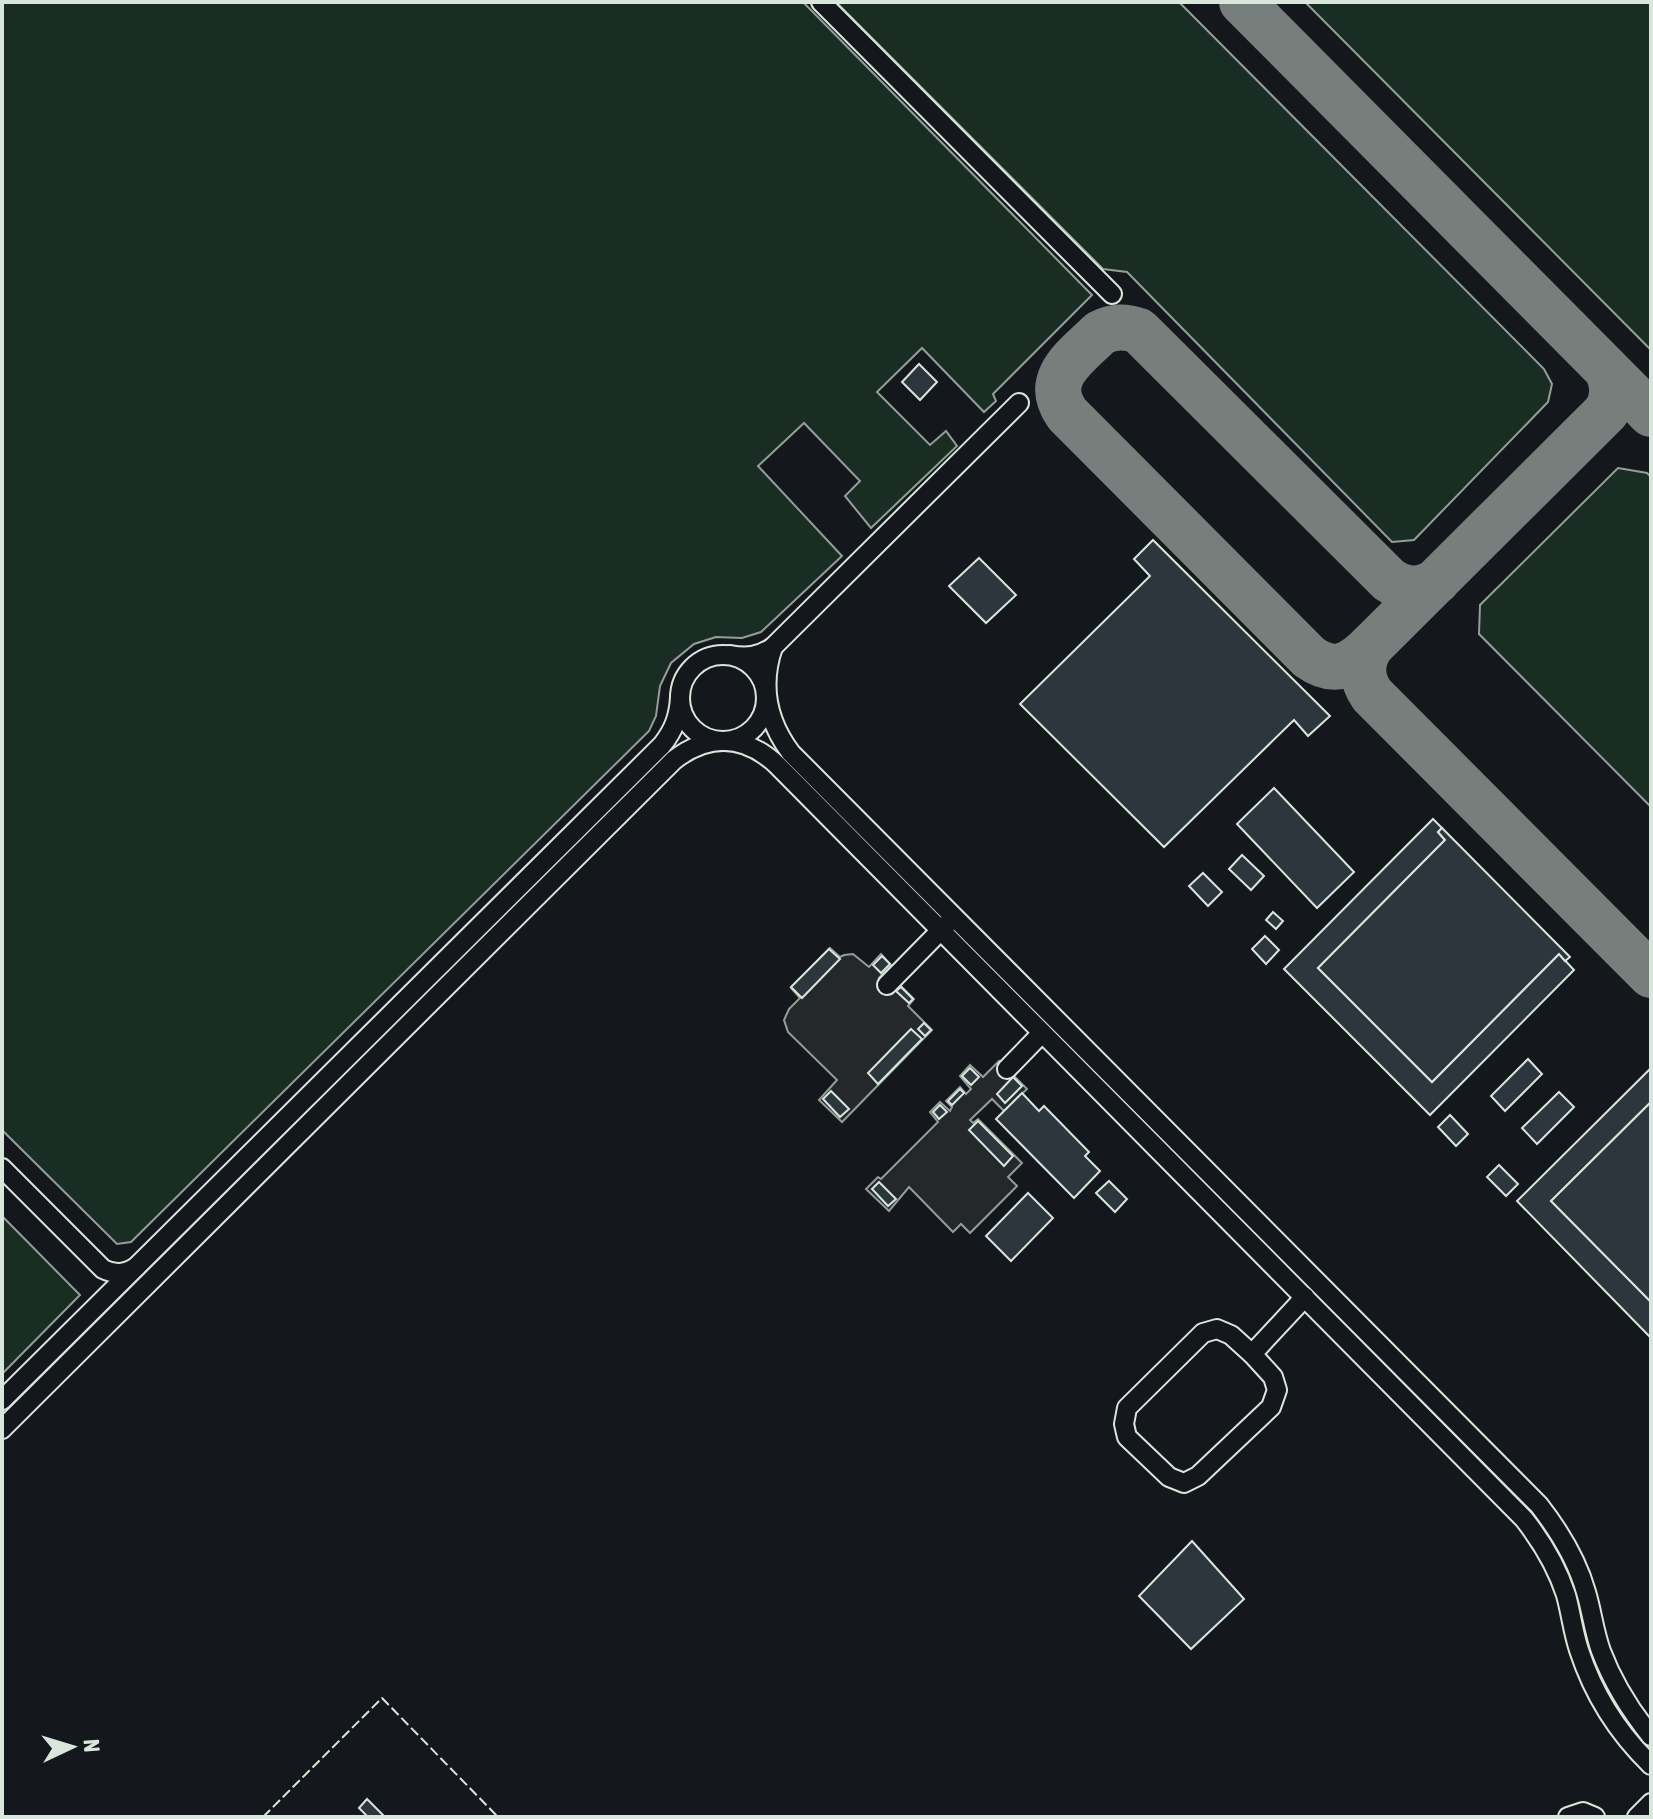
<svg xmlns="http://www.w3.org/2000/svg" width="1653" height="1819" font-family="'Asap Condensed',sans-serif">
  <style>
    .green { fill: #1a2d24; stroke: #939e99; stroke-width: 2 }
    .parking { fill: #24282b; stroke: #939e99; stroke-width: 2 }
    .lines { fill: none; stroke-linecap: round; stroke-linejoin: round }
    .taxiway { stroke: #767f7c; stroke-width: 46 }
    .building { fill: #2c363c; stroke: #d8e6dc; stroke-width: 2 }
    .minor-casing { stroke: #d8e6dc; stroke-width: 22 }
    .minor { stroke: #14181c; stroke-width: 18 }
    .fence { stroke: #d8e6dc; stroke-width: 2; stroke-dasharray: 10 4; stroke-linecap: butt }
  </style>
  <rect width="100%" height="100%" fill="#14181c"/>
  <!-- green -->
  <g class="green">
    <path d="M2,2h801l289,293 -99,99 3,7 -12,11 -62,-64 -45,44 53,53 16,-14 11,15 -86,82 -26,-32 15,-15 -56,-58 -46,43 84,90 -81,76 -19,6 -26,-1 -22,7 -23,19 -11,23 -4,30 -7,15 -518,511 -14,2 -115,-114z"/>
    <path d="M836,2h343l365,367 8,15 -4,18 -134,138 -22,2 -265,-270 -24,-3z"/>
    <path d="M1305,2h346v348z"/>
    <path d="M1618,468l29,5 4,4v330l-172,-173 1,-29z"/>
    <path d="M2,1216l78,79 -78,79z"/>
  </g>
  <!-- parking -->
  <g class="parking">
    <path d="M830,948l10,9 4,-2 9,-1 16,13 12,-13 10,11 -12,13 14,13 7,-6 14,14 -6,7 24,24 -90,92 -23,-22 18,-20 -49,-48 -4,-12 5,-11 11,-11 -9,-10z"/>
    <path d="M999,1061l28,28 -23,22 -12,-12 -22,21 3,3 5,-4 44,44 -14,14 9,9 -47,47 -9,-9 -8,8 -44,-45 -20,24 -23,-22 12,-12 3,2 57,-57 -8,-10 10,-10 10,9 2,-4 -6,-6 14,-14 6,7 5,-5 -11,-13 10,-11 13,12z"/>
  </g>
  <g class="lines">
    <!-- taxiway -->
    <g class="taxiway">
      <path d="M1242,2l409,412"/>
      <path d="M1437,581c-17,10 -32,10 -48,-1l-250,-249c-14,-5 -25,-5 -39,2 -24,24 -58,45 -33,81l242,243c25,18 42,9 62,-11l235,-234c8,-14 8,-27 1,-42"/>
      <path d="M1371,646c-11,17 -10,33 1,49l279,280"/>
    </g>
  </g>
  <!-- building -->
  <g class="building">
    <path d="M919,364l18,18 -17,18 -18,-18z"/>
    <path d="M1153,540l177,176 -22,20 -14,-16 -130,127 -144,-143 130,-128 -16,-17z"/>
    <path d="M979,558l37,37 -30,28 -37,-37z"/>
    <path d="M1274,788l80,84 -37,36 -80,-84z"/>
    <path d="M1433,819l9,9 -4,4 7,8 -127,128 114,114 127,-128 15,16 -144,145 -146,-146z"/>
    <path d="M1442,828l128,129 -5,4 -6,-7 -127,128 -114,-114 127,-128 -7,-8z"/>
    <path d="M1242,855l22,21 -13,14 -22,-21z"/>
    <path d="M1203,873l19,19 -14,14 -19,-20z"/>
    <path d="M1273,912l10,9 -7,8 -10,-9z"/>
    <path d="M1265,936l14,14 -13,14 -14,-15z"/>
    <path d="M829,949l11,10 -38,39 -11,-11z"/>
    <path d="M882,956l8,8 -9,9 -8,-8z"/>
    <path d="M901,987l12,12 -4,4 -13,-12z"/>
    <path d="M924,1023l7,7 -6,6 -7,-7z"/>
    <path d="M911,1029l11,10 -44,45 -10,-11z"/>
    <path d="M1528,1059l14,15 -37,37 -14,-15z"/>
    <path d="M970,1068l9,9 -8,8 -9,-9z"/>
    <path d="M1651,1068v34l-100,99 100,101v36l-134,-137z"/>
    <path d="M1013,1077l9,9 -17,17 -8,-9z"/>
    <path d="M960,1089l4,4 -12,12 -4,-4z"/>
    <path d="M831,1091l18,18 -9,8 -17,-18z"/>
    <path d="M1559,1092l15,15 -37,37 -15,-16z"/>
    <path d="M1022,1093l17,18 5,-5 45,46 -4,4 15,15 -26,27 -78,-79z"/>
    <path d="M1651,1102v200l-100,-101z"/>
    <path d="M940,1105l7,7 -8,7 -6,-7z"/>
    <path d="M1450,1115l18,19 -12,12 -18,-19z"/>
    <path d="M978,1121l35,35 -9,10 -35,-36z"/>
    <path d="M1499,1165l19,19 -12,12 -19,-19z"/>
    <path d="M1109,1181l18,18 -12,13 -19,-19z"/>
    <path d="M879,1182l17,17 -8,7 -16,-17z"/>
    <path d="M1028,1193l25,25 -42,43 -25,-25z"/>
    <path d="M1192,1541l52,58 -53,50 -52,-53z"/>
    <path d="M367,1799l18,18h-17l-9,-9z"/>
  </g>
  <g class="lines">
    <!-- minor casing -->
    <g class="minor-casing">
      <g id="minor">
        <path d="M821,2l291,292"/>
        <path d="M773,647c-13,38 -6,74 18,106l748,752c21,27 38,55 47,87 6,20 8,40 15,59 12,32 29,59 50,85"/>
        <path d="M730,655c16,3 29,2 43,-8l246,-244"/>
        <circle cx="723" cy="698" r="43"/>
        <path d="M887,985l60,-61"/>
        <path d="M1007,1069l35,-36"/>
        <path d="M2,1168l101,101c12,6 22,5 33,-2"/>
        <path d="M1217,1329l14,6 21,19 21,23 4,13 -6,17 -73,69 -14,7 -15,-6 -42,-40 -3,-13 3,-16 76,-75z"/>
        <path d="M1252,1354l53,-57"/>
        <path d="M2,1400l660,-655c12,-15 17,-29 18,-48"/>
        <path d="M2,1429l672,-669c35,-27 71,-25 103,5l747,754c18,23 33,48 42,76 5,18 7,37 13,55 14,43 39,83 72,115"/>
        <path d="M1568,1817l15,-5 12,5"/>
        <path d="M1637,1817l14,-14"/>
      </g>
    </g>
    <!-- minor -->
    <use href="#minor" class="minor"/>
    <!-- fence -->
    <path class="fence" d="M263,1817l119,-119 116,119"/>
  </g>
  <!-- border -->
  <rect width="1653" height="1819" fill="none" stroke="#d8e6dc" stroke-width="8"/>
  <!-- north arrow -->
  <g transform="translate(72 1747) rotate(86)" stroke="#14181c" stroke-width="6" paint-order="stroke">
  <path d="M0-6L14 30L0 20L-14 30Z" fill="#d8e6dc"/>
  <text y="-12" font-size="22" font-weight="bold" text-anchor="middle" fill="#d8e6dc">N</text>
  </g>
</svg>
